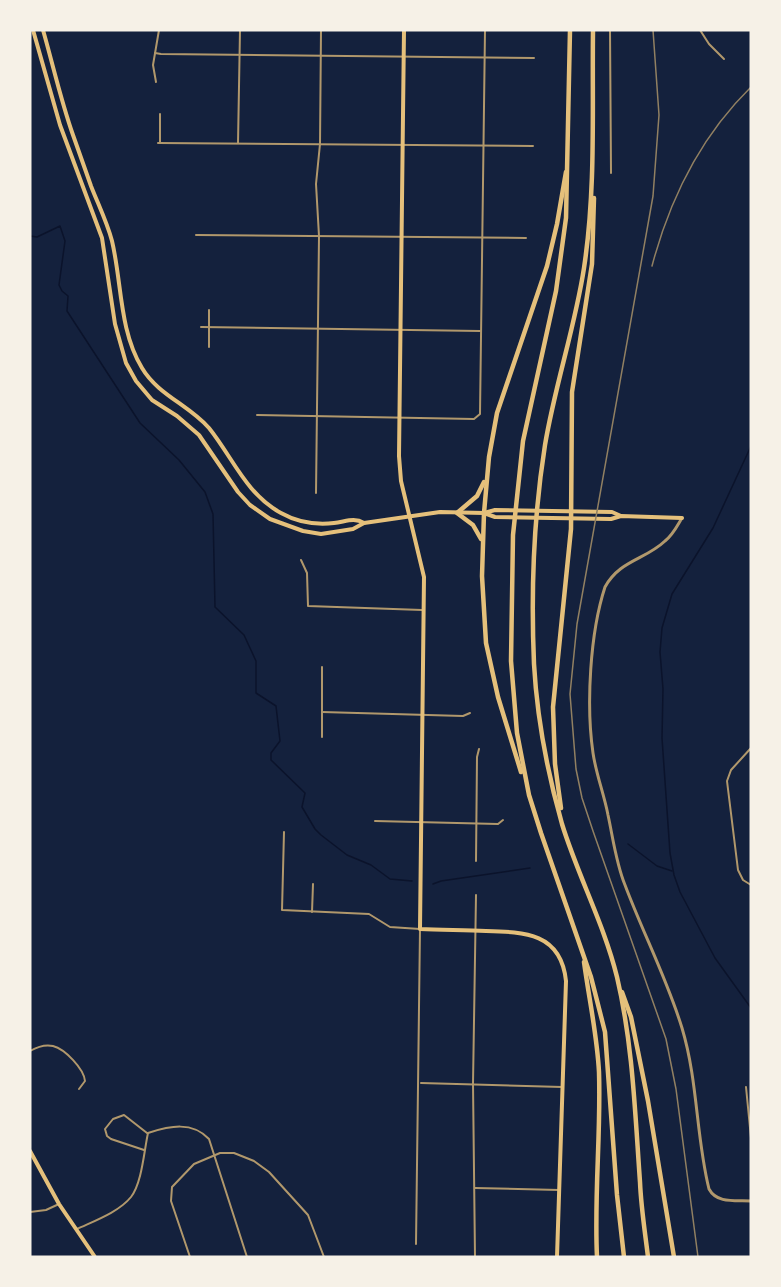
<svg xmlns="http://www.w3.org/2000/svg" width="781" height="1287" font-family="Manrope,sans-serif">
  <style>
    .lines { fill: none; stroke-linecap: round; stroke-linejoin: round }
    .stream { stroke: #0b132b; stroke-width: 1.5 }
    .minor { stroke: #b1986c; stroke-width: 2 }
    .tertiary { stroke: #b1986c; stroke-width: 3 }
    .secondary { stroke: #e5c07b; stroke-width: 4 }
    .motorway { stroke: #e5c07b; stroke-width: 4.5 }
    .rail { stroke: #918062; stroke-width: 1.5 }
  </style>
  <rect width="100%" height="100%" fill="#14213d"/>
  <g class="lines">
    <!-- stream -->
    <g class="stream">
      <path d="M30,236l7,1 23,-11 5,15 -6,44 3,6 6,5 -1,15 73,112 39,37 26,32 8,22 2,93 29,28 12,26v32l20,13 4,35 -9,12v7l34,33 -3,14 13,22 6,6 26,20 24,10 19,14 22,2"/>
      <path d="M751,446l-38,82 -41,66 -10,34 -2,24 3,37 -1,49 8,115 4,22 6,17 35,66 36,50"/>
      <path d="M628,844l29,22 15,5"/>
      <path d="M433,884l8,-3 89,-13"/>
    </g>
    <!-- minor -->
    <g class="minor">
      <path d="M610,30l1,143"/>
      <path d="M700,30l9,14 15,15"/>
      <path d="M155,53l6,1 373,4"/>
      <path d="M156,82l-3,-17 6,-35"/>
      <path d="M160,114v29"/>
      <path d="M158,143l375,3"/>
      <path d="M238,143l2,-113"/>
      <path d="M196,235l330,3"/>
      <path d="M201,327l279,4"/>
      <path d="M209,347v-37"/>
      <path d="M257,415l217,4 6,-5 5,-384"/>
      <path d="M316,493l3,-257 -3,-52 4,-40 1,-114"/>
      <path d="M301,560l6,13 1,33 114,4"/>
      <path d="M322,667v70"/>
      <path d="M322,712l141,4 7,-3"/>
      <path d="M751,748l-20,22 -4,11 11,89 5,10 8,5"/>
      <path d="M375,821l123,3 5,-4"/>
      <path d="M284,832l-2,78 87,4 21,13 30,2 -4,315"/>
      <path d="M476,861l1,-104 2,-8"/>
      <path d="M312,912l1,-28"/>
      <path d="M30,1051c7,-4 15,-7 23,-5 12,3 31,23 32,35l-6,8"/>
      <path d="M421,1083l141,4"/>
      <path d="M746,1087l5,51"/>
      <path d="M148,1133c22,-7 44,-12 61,6l38,118"/>
      <path d="M144,1150l-33,-11 -4,-3 -2,-7 8,-10 11,-4 23,18"/>
      <path d="M475,1188l84,2"/>
      <path d="M30,1212l16,-2 13,-6"/>
      <path d="M77,1229c17,-8 42,-17 54,-32 11,-14 13,-46 17,-64"/>
      <path d="M190,1257l-19,-56 1,-14 22,-23 26,-11h14l20,8 15,11 39,43 16,42"/>
      <path d="M475,1257l-2,-173 3,-189"/>
    </g>
    <!-- tertiary -->
    <path class="tertiary" d="M682,518c-5,8 -9,17 -17,23 -20,19 -45,19 -60,46 -15,46 -19,118 -12,166 3,21 11,41 15,62 5,23 8,48 17,70 18,48 42,94 57,143 16,53 14,109 27,161 8,15 27,11 42,12"/>
    <!-- secondary -->
    <g class="secondary">
      <path d="M33,30l27,95 42,113 13,86 11,39 10,18 16,19 25,16 22,19 39,57 12,13 20,14 33,12 18,3 32,-5 11,-6 76,-11 44,1 11,4 116,2 10,-3 61,2"/>
      <path d="M43,30c10,35 18,71 30,105 6,17 12,34 18,51 7,18 16,36 21,55 10,42 7,89 30,127 16,27 47,37 67,60 24,30 37,66 72,85 16,9 35,12 53,10 11,-1 20,-6 30,0"/>
      <path d="M404,30l-5,426 2,25 23,96 -4,352c22,1 44,1 66,2 39,1 75,2 80,50l-9,276"/>
      <path d="M484,513l11,-3 117,2 9,4"/>
      <path d="M30,1151l29,53 36,53"/>
    </g>
    <!-- motorway -->
    <g class="motorway">
      <path d="M570,30l-4,188 -10,73 -33,150 -10,94 -2,126 6,72 12,62 12,38 50,144 14,55 12,163 7,62"/>
      <path d="M593,30c-1,79 3,159 -9,238 -9,59 -29,117 -39,177 -11,69 -14,149 -11,219 3,54 13,107 28,160 16,52 42,100 55,153 16,68 18,136 23,205 1,25 5,50 8,75"/>
      <path d="M481,539l-8,-14 -16,-12 20,-17 7,-14"/>
      <path d="M521,772l-23,-75 -12,-54 -4,-67 2,-63 5,-56 8,-44 50,-147 10,-42 9,-52"/>
      <path d="M561,808l-6,-44 -2,-57 18,-178 1,-137 20,-128 2,-66"/>
      <path d="M584,962c5,37 13,72 15,110 2,62 -5,123 -2,185"/>
      <path d="M622,992l9,25 17,84 26,156"/>
    </g>
    <!-- rail -->
    <g class="rail">
      <path d="M653,30l6,85 -6,81 -76,428 -7,70 6,75 6,29 11,33 73,208 10,50 22,168"/>
      <path d="M652,266c18,-68 48,-129 99,-179"/>
    </g>
  </g>
  <!-- border -->
  <rect width="781" height="1287" fill="none" stroke="#f6f1e7" stroke-width="63"/>
</svg>
